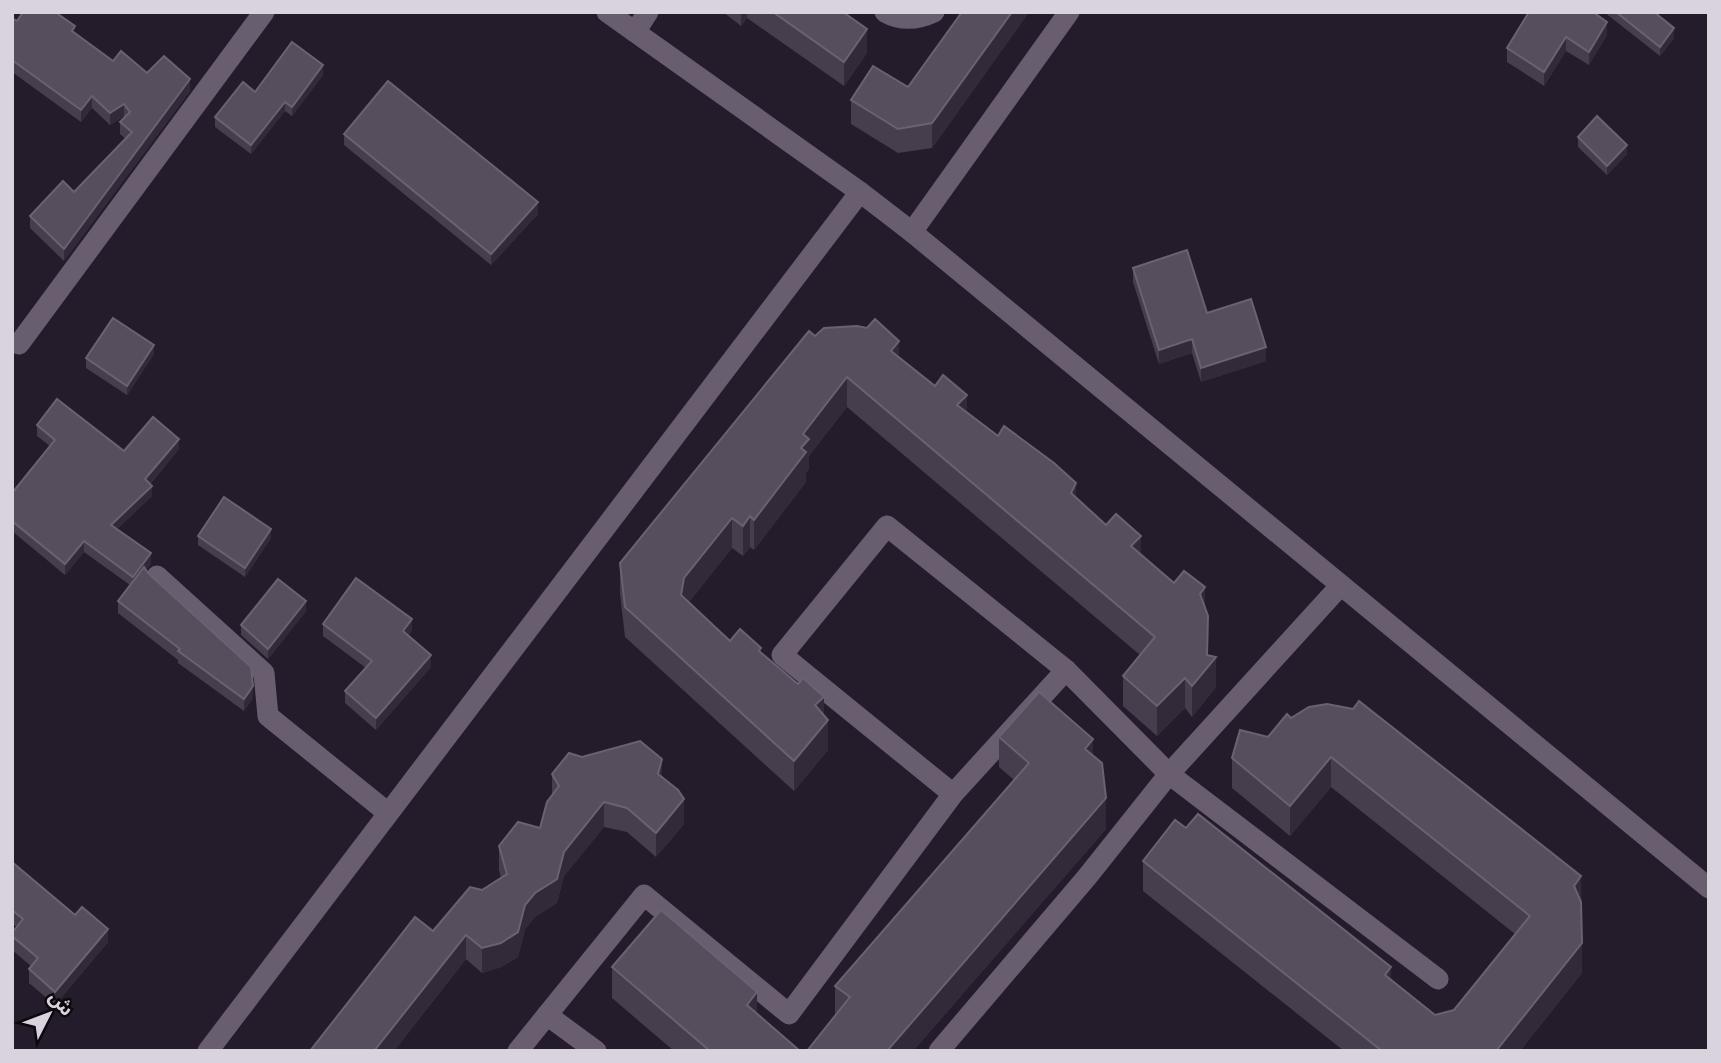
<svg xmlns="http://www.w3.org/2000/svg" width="1721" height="1063" font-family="Roboto,'Noto Sans Arabic',sans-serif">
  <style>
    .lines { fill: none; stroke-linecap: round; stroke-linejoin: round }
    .street { stroke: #685e70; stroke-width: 21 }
    .wall { fill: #463d4d }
    .shaded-wall { fill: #322939 }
    .building { fill: #564d5d; stroke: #6a6271; stroke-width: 2 }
  </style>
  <rect width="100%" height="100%" fill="#251c2b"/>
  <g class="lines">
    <!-- street -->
    <g class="street">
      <path d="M607,12l253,180 52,40 797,656"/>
      <path d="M885,12c16,9 32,8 49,0"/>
      <path d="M635,32l13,-20"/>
      <path d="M912,232l157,-220"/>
      <path d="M19,344l245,-332"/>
      <path d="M157,576l107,97 4,43 120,97"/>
      <path d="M1066,670l103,104 269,205"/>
      <path d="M547,1015l49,36"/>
      <path d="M208,1051l652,-859"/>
      <path d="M518,1051l126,-156 145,119 164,-220 113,-124 -179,-144 -105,129 171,139"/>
      <path d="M939,1051l148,-174 82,-103 172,-189"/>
    </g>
  </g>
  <!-- wall -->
  <g class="wall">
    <path d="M723,12h120l24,41 -23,33 -97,-68 -6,8z"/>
    <path d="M962,12h67l-97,136 -34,5 -47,-29v-24l57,-13z"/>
    <path d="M1529,12l78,23 -18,30 -23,-14 -22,35 -37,-24v-14z"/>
    <path d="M1604,12h50l20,26 -14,18z"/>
    <path d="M12,18l5,3 58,12 38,28 34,12 43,18 -126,170 -34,-33v-12l44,-24 52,-53 -6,-5v-12l5,-5 -1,-1 -14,9 -18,-17 -11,14 -69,-50z"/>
    <path d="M323,75l-31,41 -7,-5 -34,43 -36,-27v-10l40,-25z"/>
    <path d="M344,134l194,80 -47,51 -147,-120z"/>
    <path d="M1578,137l49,17 -20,21 -29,-28z"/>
    <path d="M1133,268l74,45 59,48 -65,21 -9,-29 -33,11 -26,-82z"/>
    <path d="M815,336l84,21 177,141 98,85 31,24 3,48 8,32 -24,30 -7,-9 -28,28 -34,-30v-30l17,-21 -293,-248 -38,49v13l-3,4v9l-52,68 -4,-3 -7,9 -11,-8 -43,54 41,39 31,12 63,62 4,35 -34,41 -169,-154 -5,-43v-31z"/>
    <path d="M154,354l-27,41 -41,-27v-10z"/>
    <path d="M37,425l87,26 55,-2 -29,35 2,12 -35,33 34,35 -5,6 2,3 105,125 -9,13 -66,-48v-3l-60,-47v-12l12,-16 -46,-33 -19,23 -53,-44v-38l38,-47 -13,-10z"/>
    <path d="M198,536l73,2 -26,39 -47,-32z"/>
    <path d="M306,611l-38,48 -27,-24v-10z"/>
    <path d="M323,624l89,6 -4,6 23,31 -55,63 -31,-27v-12l21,-23 -43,-32z"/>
    <path d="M1291,718l290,158 1,97 -62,78h-176l-201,-160v-30l248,119 44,35 19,-5 61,-76 -184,-147 -41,49 -58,-48v-30l36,-21z"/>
    <path d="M999,737l94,19 13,73 -193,222h-106l28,-35v-30l179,-206 -15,-13z"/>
    <path d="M552,774l110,3 22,47 -28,33 -29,-25 -23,-5 -40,49 -7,27 -22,14 -10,12 -7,28 -17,10 -19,6 -16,-14 -72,92h-84l123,-120 49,-41 19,-12 -2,-8v-24l41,-18 12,-32z"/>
    <path d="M12,862l96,80 -53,63 -26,-22v-14l2,-3 -19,-16v-17l5,-6 -5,-3z"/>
    <path d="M612,967l145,47 43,37h-126l-62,-53z"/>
  </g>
  <!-- shaded-wall -->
  <g class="shaded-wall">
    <path d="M741,12h6v6l-6,8z"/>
    <path d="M1012,12h17l-97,136v-25z"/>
    <path d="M1607,22v13l-18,30v-13z"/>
    <path d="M1674,28v10l-14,18v-9z"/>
    <path d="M867,29v24l-23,33v-24z"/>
    <path d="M1566,37v14l-22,35v-14z"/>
    <path d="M323,65v10l-31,41v-9z"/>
    <path d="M190,79v12l-126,170v-12z"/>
    <path d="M92,96v12l-11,14v-12z"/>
    <path d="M285,102v9l-34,43v-9z"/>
    <path d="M124,104v12l-14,9v-12z"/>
    <path d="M1627,145v9l-20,21v-9z"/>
    <path d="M538,202v12l-47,51v-11z"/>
    <path d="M1192,339v14l-33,11v-14z"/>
    <path d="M899,341v30l-8,-20z"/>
    <path d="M154,345v9l-27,41v-9z"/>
    <path d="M1266,347v14l-65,21v-14z"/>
    <path d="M847,377v30l-38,49v13l-3,4v9l-52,68v-30l47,-72 2,-14z"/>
    <path d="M967,395v30l-10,-20z"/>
    <path d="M179,439v10l-34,40v-10z"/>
    <path d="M1076,483v30l-5,-20z"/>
    <path d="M152,486v10l-41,39v-10z"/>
    <path d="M750,516v31l-7,9v-30z"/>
    <path d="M732,518v30l-48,60 -3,-13 3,-17z"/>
    <path d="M271,529v9l-26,39v-9z"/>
    <path d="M1141,536v30l-10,-20z"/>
    <path d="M84,541v11l-19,23v-11z"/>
    <path d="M151,553v11l-18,24v-11z"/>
    <path d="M1205,587v30l-5,-23z"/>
    <path d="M306,601v10l-38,48v-10z"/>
    <path d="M1208,616v51l8,-10v30l-24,30v-31z"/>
    <path d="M412,619v11l-9,13v-12z"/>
    <path d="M431,655v12l-55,63v-12z"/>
    <path d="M1185,678v30l-28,28v-30z"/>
    <path d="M253,686v12l-9,13v-12z"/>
    <path d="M824,697v27l4,-4v30l-34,41v-30l21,-56z"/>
    <path d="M1093,739v31l-8,-21z"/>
    <path d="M1331,757v30l-41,49v-30z"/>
    <path d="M662,759v24l-4,-9z"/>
    <path d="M1106,798v31l-193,222h-26z"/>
    <path d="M684,799v25l-28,33v-24z"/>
    <path d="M604,802v25l-40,49 -7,27 -22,14 -10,12 -7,28 -17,10 -19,6v-25l43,-43 39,-53z"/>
    <path d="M1581,876v30l-7,-20z"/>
    <path d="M108,929v13l-53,63v-13z"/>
    <path d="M466,935v24l-72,92h-20z"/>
    <path d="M1582,943v30l-62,78h-24z"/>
    <path d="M1391,967v30l-6,-22z"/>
    <path d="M757,992v31l-10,-18z"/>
  </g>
  <!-- building -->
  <g class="building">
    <path d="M23,12h32l20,14 -3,5 41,30 8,-10 26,22 17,-17 26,23 -126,170 -34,-33 33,-35 11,11 58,-60 -12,-10 10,-10 -6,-8 -14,9 -18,-17 -11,14 -69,-50v-42l5,3z"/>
    <path d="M773,12h70l24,17 -23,33z"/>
    <path d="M962,12h50l-80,111 -34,6 -47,-29 22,-34 35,21z"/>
    <path d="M1529,12h64l14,10 -18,30 -23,-15 -22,35 -37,-24z"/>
    <path d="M1616,12h38l20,16 -14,19z"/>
    <path d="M292,42l31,23 -31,42 -7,-5 -34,43 -36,-28 28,-35 12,10z"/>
    <path d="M388,81l150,121 -47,52 -147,-120z"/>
    <path d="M1597,116l30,29 -20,21 -29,-29z"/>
    <path d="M1187,250l20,63 44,-14 15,48 -65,21 -9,-29 -33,11 -26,-82z"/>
    <path d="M113,318l41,27 -27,41 -41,-28z"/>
    <path d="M875,319l24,22 -8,10 44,35 8,-11 24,20 -10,10 41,31 6,-10 50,37 22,20 -5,10 35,32 10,-11 25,22 -10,10 43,37 10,-12 21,16 -5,7 8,22 -1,39 9,2 -24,29 -7,-8 -28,28 -34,-30 32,-39 -308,-260 -44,57 6,5 -8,9 5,4 -52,68 -4,-4 -7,10 -11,-8 -48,60 -3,17 49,46 10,-12 21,19 -2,3 39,33 5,-6 21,19 -9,8 13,15 -34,41 -169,-154 -5,-44 189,-232 6,5 9,-8 33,-2 10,2z"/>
    <path d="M57,399l67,52 29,-34 26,22 -34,40 7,7 -41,39 40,28 -18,24 -49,-36 -19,23 -53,-43v-28l43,-53 -18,-15z"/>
    <path d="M224,497l47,32 -26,39 -47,-32z"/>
    <path d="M144,567l4,6 103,94 2,19 -9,13 -66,-48 2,-2 -62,-48z"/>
    <path d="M356,578l56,41 -9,12 28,24 -55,63 -31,-27 27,-30 -49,-37z"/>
    <path d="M278,579l28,22 -38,48 -27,-24z"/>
    <path d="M1039,692l54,47 -8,10 17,14 4,35 -219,253h-80l43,-54 -15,-11 194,-223 -30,-26z"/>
    <path d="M1359,701l222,175 -7,10 7,16 1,41 -86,108h-114l-239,-190 32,-41 11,8 12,-14 193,153 -6,8 50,40 19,-5 76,-94 -199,-159 -41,49 -58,-48 8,-28 28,7 19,-23 4,4 18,-11 18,-3 26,5z"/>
    <path d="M640,741l22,18 -4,15 20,16 6,9 -28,34 -29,-25 -23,-6 -40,50 -7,27 -22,14 -10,12 -7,27 -17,11 -19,5 -16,-13 -92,116h-64l105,-134 18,14 37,-44 12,3 25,-16 -8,-28 19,-24 22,6 7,-26 12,-16 -7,-12 17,-21 13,4z"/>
    <path d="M12,862l63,53 7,-8 26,22 -53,63 -26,-23 9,-11 -26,-22v-3l11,-14 -11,-9z"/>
    <path d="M661,910l96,82 -10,13 53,46h-90l-98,-84z"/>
  </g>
  <!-- border -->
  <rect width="1721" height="1063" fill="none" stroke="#d9d3de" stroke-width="28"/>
  <!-- north arrow -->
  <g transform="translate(49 1014) rotate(48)" stroke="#0c080e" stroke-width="5" paint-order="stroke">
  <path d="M0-5L12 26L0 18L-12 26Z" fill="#d9d3de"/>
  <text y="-10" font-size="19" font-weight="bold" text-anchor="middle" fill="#d9d3de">ش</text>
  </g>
</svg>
